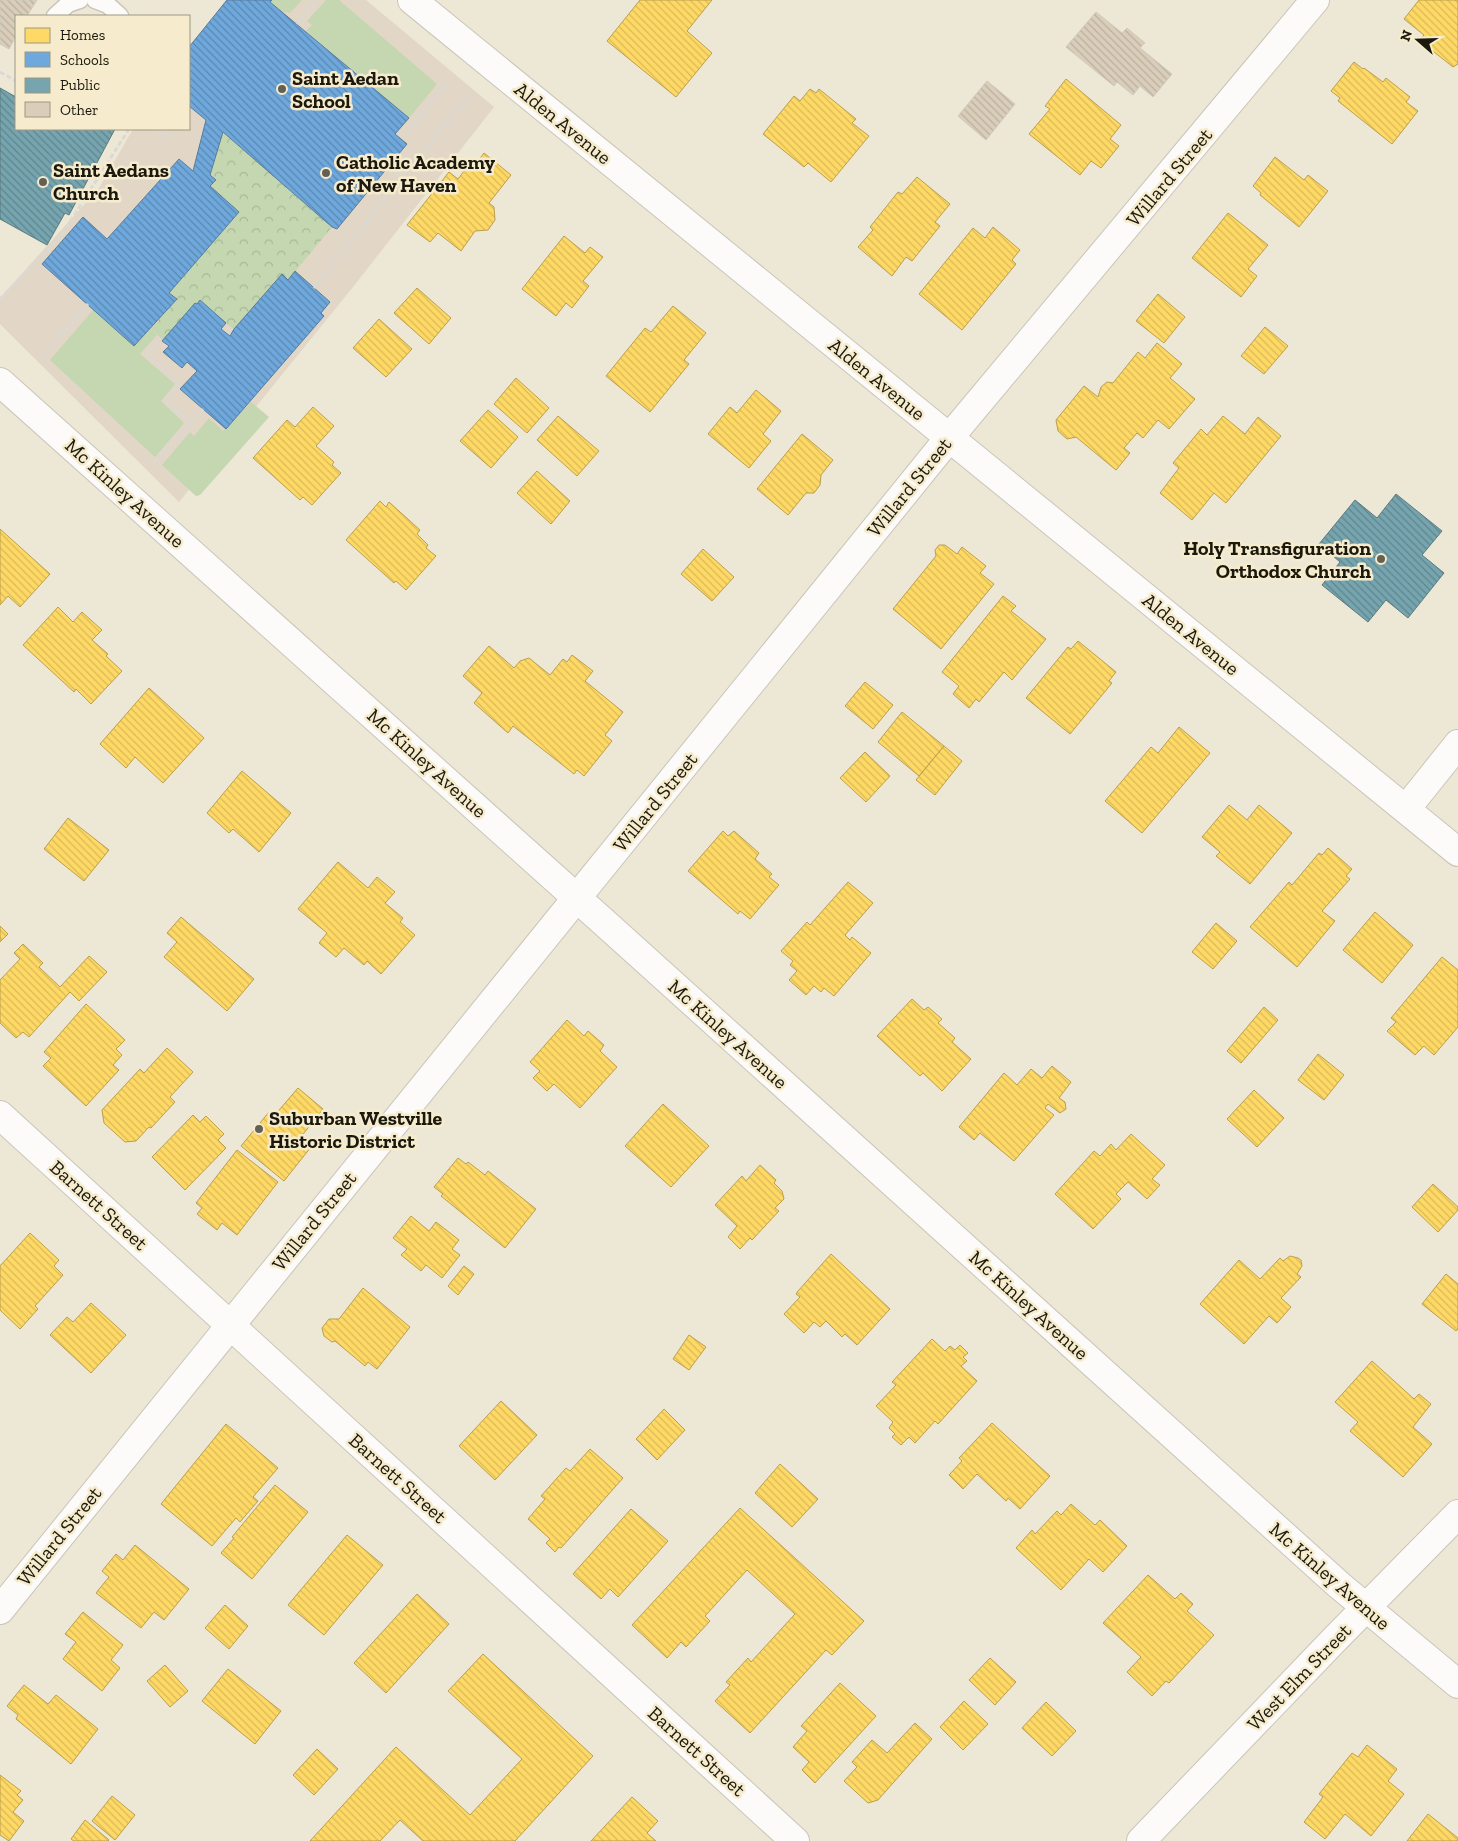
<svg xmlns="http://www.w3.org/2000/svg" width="1458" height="1841" font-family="'Zilla Slab',serif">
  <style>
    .education { fill: #e2d6c6 }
    .green { fill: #c4d7b1 }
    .park { fill: url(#park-crowns) }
    .homes { fill: url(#homes-back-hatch); stroke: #bb9f4b }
    .schools { fill: url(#schools-back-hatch); stroke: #567d9e }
    .public { fill: url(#public-back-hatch); stroke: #5b7b7e }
    .building { fill: url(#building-back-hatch); stroke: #d0c9bd }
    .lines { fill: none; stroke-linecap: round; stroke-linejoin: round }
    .service-casing { stroke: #cac5b8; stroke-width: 19 }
    .minor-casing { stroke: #cac5b8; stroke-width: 30 }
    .path { stroke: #dbd9d3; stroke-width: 3; stroke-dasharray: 5 2.5; stroke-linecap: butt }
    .service { stroke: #fcfbf9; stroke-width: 16 }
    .minor { stroke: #fcfbf9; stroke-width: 28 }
    .poi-dot { fill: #646053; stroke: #f6eccd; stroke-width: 2 }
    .labels { text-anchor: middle; stroke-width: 5; stroke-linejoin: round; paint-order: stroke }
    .poi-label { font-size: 20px; font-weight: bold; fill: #1b180d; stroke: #f6eccd; text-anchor: start }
    .street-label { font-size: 20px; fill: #1b180d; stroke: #f6eccd }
  </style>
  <defs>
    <pattern id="park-crowns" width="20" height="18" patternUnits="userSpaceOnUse" patternTransform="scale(1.25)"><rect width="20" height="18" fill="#c4d7b1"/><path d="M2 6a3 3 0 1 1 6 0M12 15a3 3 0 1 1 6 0" fill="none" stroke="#a8b897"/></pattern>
    <pattern id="homes-back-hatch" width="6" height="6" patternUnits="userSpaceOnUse" patternTransform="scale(1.25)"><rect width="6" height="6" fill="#ffd966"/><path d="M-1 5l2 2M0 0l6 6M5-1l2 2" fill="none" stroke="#daba57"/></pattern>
    <pattern id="schools-back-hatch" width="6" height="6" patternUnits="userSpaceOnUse" patternTransform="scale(1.25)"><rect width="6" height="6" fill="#6fa8dc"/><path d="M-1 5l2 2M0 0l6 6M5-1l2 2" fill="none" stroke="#5a88b1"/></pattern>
    <pattern id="public-back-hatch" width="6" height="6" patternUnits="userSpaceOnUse" patternTransform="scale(1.25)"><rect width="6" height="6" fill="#76a5af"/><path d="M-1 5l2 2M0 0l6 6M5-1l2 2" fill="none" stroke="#60858d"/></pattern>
    <pattern id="building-back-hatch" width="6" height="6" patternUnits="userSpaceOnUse" patternTransform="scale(1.25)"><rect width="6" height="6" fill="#daceba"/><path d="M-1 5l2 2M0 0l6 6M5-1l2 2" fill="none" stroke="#bab09f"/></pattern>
  </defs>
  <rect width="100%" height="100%" fill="#ede7d6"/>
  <!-- education -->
  <path class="education" d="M226,0h140l128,107 -141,180 -174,215 -179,-178v-26l99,-110 34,-59h56v-82z"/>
  <!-- green -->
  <g class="green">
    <path d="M272,0h30l-12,13 -7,-1 -13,-10z"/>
    <path d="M326,0h13l98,84 -28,34 -103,-87 6,-6 -5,-4z"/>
    <path d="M94,309l40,37 17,-17 6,6 -17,19 35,30 -14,17 23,22 -29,34 -105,-97z"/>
    <path d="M251,402l18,15 -69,78 -4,1 -34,-31 28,-33 4,4 15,-18 14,13z"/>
  </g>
  <!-- park -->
  <path class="park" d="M223,132l109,95 -44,53 -6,-6 -48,55 -39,-26 -32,37 -12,-11 26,-30 -8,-6 70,-81 -29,-26v-11z"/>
  <!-- homes -->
  <g class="homes">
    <path d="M640,0h72l-25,31 25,22 -36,44 -69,-56z"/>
    <path d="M1419,0h39v64l-5,3 -34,-27 5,-5 -20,-16z"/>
    <path d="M1354,62l9,7 1,-1 19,14 3,-4 24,19 -4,5 12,9 -26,33 -54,-43 2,-3 -9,-7z"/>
    <path d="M1066,79l55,46 -11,14 9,7 -18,22 -10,-7 -11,14 -51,-41 21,-25 -5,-3z"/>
    <path d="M810,89l6,4 3,-4 37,30 -4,4 17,13 -38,46 -23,-19 -4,4 -41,-33 31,-38 6,5z"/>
    <path d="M484,153l27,22 -22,28 5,4 1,13 -7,10 -13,1 -14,20 -23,-18 -8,9 -23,-17 42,-53 9,7 13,-17 4,3z"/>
    <path d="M1275,157l29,23 4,-5 20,16 -29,36 -39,-32 1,-2 -8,-7z"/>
    <path d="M917,177l33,27 -15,18 5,4 -28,35 -6,-4 -14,19 -34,-29 15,-17 -3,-3 28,-35 4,2z"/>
    <path d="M1228,213l40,32 -20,24 9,7 -16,21 -49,-39z"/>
    <path d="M993,227l27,23 -8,10 4,4 -54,66 -43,-36 54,-66 12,10z"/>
    <path d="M564,236l21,17 5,-6 13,10 -20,24 6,5 -17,22 -6,-5 -10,13 -34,-27z"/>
    <path d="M417,288l34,30 -22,26 -35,-31z"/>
    <path d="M1158,294l27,23 -21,26 -28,-22z"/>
    <path d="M673,306l33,27 -22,27 5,4 -39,48 -44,-36 39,-48 6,4z"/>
    <path d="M379,319l33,30 -26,28 -33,-29z"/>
    <path d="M1265,327l23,19 -24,28 -23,-18z"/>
    <path d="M1157,343l25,21 -12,14 25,21 -26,30 -11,-9 -15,18 -6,-5 -13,15 6,5 -14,17 -40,-33 -9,2 -9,-8 -2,-11 28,-34 14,11 3,-10 6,-5 6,1 25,-31 7,6z"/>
    <path d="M516,378l33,30 -22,25 -33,-29z"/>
    <path d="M756,390l25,21 -18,23 8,7 -22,27 -41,-34 22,-27 7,6z"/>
    <path d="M313,407l21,19 -18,20 18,16 -2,3 9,8 -29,32 -9,-8 -3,3 -47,-42 34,-38 8,7z"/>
    <path d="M488,410l30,27 -27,31 -31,-27z"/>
    <path d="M558,416l41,35 -22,25 -40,-36z"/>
    <path d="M1223,416l22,18 13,-17 23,19 -55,67 -12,-10 -22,27 -32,-27 19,-25 -6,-5 28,-34 6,6z"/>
    <path d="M802,434l31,26 -12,15 -1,10 -6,8h-8l-18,22 -31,-26z"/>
    <path d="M537,471l33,30 -19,23 -34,-31z"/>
    <path d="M380,501l6,6 3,-5 31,28 -3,4 11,11 -2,3 10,8 -30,34 -10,-9 -2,2 -48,-43z"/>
    <path d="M0,529l50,45 -30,33 -12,-11 -8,9z"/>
    <path d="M939,545h6l12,9 5,-7 24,19 -6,7 14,11 -53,65 -48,-40 43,-53 -1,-6z"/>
    <path d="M703,549l31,28 -22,24 -31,-27z"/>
    <path d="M1003,596l13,10 -5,5 35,28 -34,41 -8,-8 -25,30 -3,-3 -7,9 -16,-14 6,-8 -17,-14z"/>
    <path d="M58,607l15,15 9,-10 20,18 -10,10 16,14 -2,2 16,15 -31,33 -15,-15 -2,3 -51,-47z"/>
    <path d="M1078,641l38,31 -7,9 3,2 -42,51 -44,-36 42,-51 3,2z"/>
    <path d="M489,646l25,22 6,-7 9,-3 21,17 13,-16 4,3 5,-7 21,16 -8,10 38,31 -18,23 7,6 -28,35 -7,-6 -3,4 -61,-48 -5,7 -34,-30 8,-10 -19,-17z"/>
    <path d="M865,682l28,23 -20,24 -28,-23z"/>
    <path d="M149,688l55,50 -41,45 -28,-26 -9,11 -26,-24z"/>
    <path d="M902,712l42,34 -25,30 -41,-34z"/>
    <path d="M1179,727l31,26 -68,80 -37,-32 46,-54 7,6z"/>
    <path d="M944,746l18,15 -27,34 -19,-15z"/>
    <path d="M865,752l25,24 -24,26 -26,-24z"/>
    <path d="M242,771l49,42 -32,39 -26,-23 -4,4 -22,-20z"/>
    <path d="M1229,805l18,15 12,-15 33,28 -42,51 -34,-28 4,-4 -18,-15z"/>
    <path d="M68,818l41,32 -25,31 -40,-32z"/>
    <path d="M723,831l5,5 6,-5 25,22 -4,6 17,15 -3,3 10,8 -29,34 -10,-8 -2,3 -50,-43z"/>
    <path d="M1328,848l24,21 -6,7 4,3 -28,32 13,10 -38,46 -47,-40 39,-45 3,3 27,-32 3,2z"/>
    <path d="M338,862l30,26 9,-11 18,15 -10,11 18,15 -3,4 15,13 -34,39 -14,-13 -3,4 -20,-17 -8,9 -17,-14 8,-10 -29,-24z"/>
    <path d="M848,882l25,21 -28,32 5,5 2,-3 19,16 -37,43 -10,-8 -3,4 -7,-6 -8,9 -17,-15 8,-9 -7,-6 3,-4 -12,-10 26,-29 3,3z"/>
    <path d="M1375,912l38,33 -31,38 -39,-33z"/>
    <path d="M181,917l73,62 -27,32 -63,-54 13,-15 -10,-9z"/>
    <path d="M1216,923l21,18 -24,28 -21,-17z"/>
    <path d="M0,926l8,8 -8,8z"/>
    <path d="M23,944l20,19 -4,4 21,20 29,-31 18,16 -28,29 -9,-9 -41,45 -6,-5 -7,6 -16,-15v-43l20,-21 -6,-6z"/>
    <path d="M1442,957l16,13v57l-24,28 -10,-9 -9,9 -28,-24 9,-9 -5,-4z"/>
    <path d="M912,999l12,11 4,-3 14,12 -4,4 17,15 -3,4 19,17 -29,32 -19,-18 -3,3 -43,-40z"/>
    <path d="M86,1004l39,36 -9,9 6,6 -9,10 6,5 -33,36 -43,-40 8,-8 -7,-6z"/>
    <path d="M1264,1007l14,13 -37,43 -14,-12z"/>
    <path d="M567,1020l17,16 4,-5 16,14 -4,6 17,16 -37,41 -26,-24 -7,7 -14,-13 7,-7 -10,-9z"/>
    <path d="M167,1048l26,24 -23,25 5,5 -24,26 -2,-1 -13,14 -11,1 -21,-19 -2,-13 38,-41 4,4z"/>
    <path d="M1318,1054l26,21 -20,25 -26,-20z"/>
    <path d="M1052,1066l19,16 -12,16 6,4 1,7 -6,4 -12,-9 -3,4 9,7 -40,46 -34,-28 -6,7 -15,-13 45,-54 13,12 14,-16 11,9z"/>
    <path d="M298,1088l25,21 -23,29 11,9 -27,34 -43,-35 28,-34 5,4z"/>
    <path d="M1254,1090l30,28 -27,29 -30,-28z"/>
    <path d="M663,1104l46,42 -38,41 -46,-41z"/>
    <path d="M193,1115l7,7 6,-6 18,18 -6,6 8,8 -41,42 -33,-33z"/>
    <path d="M1131,1134l34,31 -13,14 8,6 -13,14 -19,-17 -12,12 5,5 -28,30 -38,-35 39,-43 6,5 11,-12 5,6z"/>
    <path d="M237,1150l41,32 -41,53 -15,-12 -5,7 -20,-16 5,-6 -6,-5z"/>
    <path d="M458,1158l8,6 2,-2 17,13 3,-4 48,38 -31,39 -64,-52 2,-2 -9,-7z"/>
    <path d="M760,1165l16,15 -2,3 8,8 2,8 -9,9 4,3 -27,29 -2,-2 -10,11 -12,-12 9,-11 -22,-21 27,-29 4,5z"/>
    <path d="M1433,1184l25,23v3l-20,22 -26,-25z"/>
    <path d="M411,1216l18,15 7,-9 23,18 -7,9 8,6 -18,23 -16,-13 -5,6 -20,-16 6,-6 -14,-11z"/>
    <path d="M30,1233l29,27 -5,6 9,9 -28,31 3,3 -18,20 -20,-19v-44z"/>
    <path d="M831,1254l59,55 -33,36 -12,-11 -3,3 -16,-16 -6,6 -6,-5 -10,11 -20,-19 16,-17 -4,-3 2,-3z"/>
    <path d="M1290,1256l8,2 3,2 1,6 -5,8 4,3 -20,21 10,9 -14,16 -8,-7 -25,28 -44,-40 39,-44 21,19 20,-21 3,3z"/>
    <path d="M464,1266l10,8 -16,21 -10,-9z"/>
    <path d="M1446,1274l12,10v45l-2,2 -34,-27z"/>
    <path d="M363,1288l47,39 -33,42 -9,-7 -3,4 -30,-25 -3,1 -8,-6 -2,-8 7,-9h10z"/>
    <path d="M91,1303l35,32 -35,38 -41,-38 17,-18 6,5z"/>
    <path d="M689,1335l17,12 -17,23 -16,-11z"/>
    <path d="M932,1339l13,12 5,-5 5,4 5,-5 8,8 -5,4 4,4 -6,5 16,15 -39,43 -3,-3 -20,22 -6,-6 -8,8 -9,-8 3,-3 -6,-6 4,-6 -17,-16 20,-21 -4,-3z"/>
    <path d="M1372,1361l42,38 5,-5 12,10 -18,23 19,17 -29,33 -53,-46 8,-9 -23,-20z"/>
    <path d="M501,1401l36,34 -42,45 -36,-34z"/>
    <path d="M664,1409l21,21 -28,30 -21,-21z"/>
    <path d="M992,1423l58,53 -30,33 -12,-11 -2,3 -29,-27 -14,15 -14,-14 13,-14 -3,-3z"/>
    <path d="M226,1424l52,44 -25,29 5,4 -18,21 -4,-4 -24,28 -51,-42z"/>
    <path d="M590,1449l33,29 -62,70 -2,-1 -4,5 -9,-9 4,-4 -22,-20 17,-20 -4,-3 25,-28 4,3z"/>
    <path d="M780,1464l38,35 -26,28 -37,-34z"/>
    <path d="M275,1485l33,27 -56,67 -31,-26 13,-15 -2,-1z"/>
    <path d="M1071,1504l24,21 5,-5 27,26 -24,26 -14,-13 -28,31 -45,-42 16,-18 3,4 22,-23 4,4z"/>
    <path d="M740,1508l124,113 -32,34 -6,-5 -76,83 -35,-32 15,-16 -4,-3 22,-24 3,4 44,-48 -48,-44 -42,46 5,5 -24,26 -5,-5 -14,16 -35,-33z"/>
    <path d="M631,1509l37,32 -50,56 -8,-8 -9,10 -28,-25z"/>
    <path d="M347,1535l36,30 -59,70 -36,-30z"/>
    <path d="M135,1545l54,44 -25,31 -10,-8 -13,16 -45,-35 13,-16 -7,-6 14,-17 7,6z"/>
    <path d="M1148,1575l27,24 6,-6 12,11 -6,7 27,24 -45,48 -3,-2 -14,15 -25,-24 14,-15 -38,-34z"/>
    <path d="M417,1594l32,30 -63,69 -32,-30z"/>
    <path d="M225,1605l23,21 -19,23 -24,-21z"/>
    <path d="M83,1612l40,33 -12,15 9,8 -18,23 -39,-32 13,-17 -11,-8z"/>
    <path d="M483,1654l110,102 -78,85h-92l-23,-21 -20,21h-70l86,-94 74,68 52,-56 -74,-68z"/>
    <path d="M990,1658l26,24 -21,23 -26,-25z"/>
    <path d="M165,1665l23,26 -18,16 -23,-26z"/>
    <path d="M228,1669l53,42 -26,33 -53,-43z"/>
    <path d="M840,1683l36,33 -61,67 -13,-13 7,-8 -16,-15 14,-16 -6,-5z"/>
    <path d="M24,1685l24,19 8,-9 42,34 -27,35 -55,-45 2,-4 -11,-9z"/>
    <path d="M964,1701l24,23 -25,26 -23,-23z"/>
    <path d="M1046,1702l30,29 -24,25 -30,-28z"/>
    <path d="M915,1723l17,16 -54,61 -10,3 -24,-22 13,-14 -5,-5 20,-22 15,13z"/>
    <path d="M1367,1745l30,24 -9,12 16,13 -33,42 -26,-22 -20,25 -21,-17 19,-25 -4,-3 33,-41 6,4z"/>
    <path d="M317,1749l21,20 -24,26 -21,-20z"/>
    <path d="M0,1775l21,16 -4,4 6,5 -10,12 11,9 -15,20 -9,-6z"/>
    <path d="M112,1796l23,19 -20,25 -23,-19z"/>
    <path d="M632,1797l26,24 -11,12 9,8h-65z"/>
    <path d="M1428,1814l30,24v3h-51z"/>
    <path d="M85,1820l24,20 -1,1h-34l-3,-2z"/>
  </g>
  <!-- schools -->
  <g class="schools">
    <path d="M227,0h45l-2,2 139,116 -14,16 12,10 -70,85 -5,-2 -109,-95 -13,43 6,5 -6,6 29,26 -70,81 8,6 -43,47 -92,-82 41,-47 24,22 72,-80 14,12 13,-51 -17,-14v-59z"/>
    <path d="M295,271l35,31 -9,11 3,3 -98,113 -46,-40 17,-18 -10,-9 -5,6 -19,-16 6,-6 -7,-5 33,-38 2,1 3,-4 26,23 -5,6 9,7 4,-7 48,-55 6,6z"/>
  </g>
  <!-- public -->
  <g class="public">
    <path d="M0,88l16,9v32h99l-46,86 -4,-2 -18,32 -47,-26z"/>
    <path d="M1396,494l46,37 -20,24 22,18 -36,45 -22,-18 -18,22 -46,-37 18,-23 -21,-18 36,-44 22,18z"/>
  </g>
  <!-- building -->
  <g class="building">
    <path d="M0,0h37l-10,16h-11v20l-7,13 -9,-5z"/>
    <path d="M1096,12l26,21 5,-5 18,15 -5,5 32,26 -19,23 -13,-11 -7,9 -16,-13 -3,4 -48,-39z"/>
    <path d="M987,81l28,23 -29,36 -28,-24z"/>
  </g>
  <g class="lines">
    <!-- service casing -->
    <g class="service-casing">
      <g id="service">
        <path d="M95,0l13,5 12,11"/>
        <path d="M55,16l13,-12 12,-4"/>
      </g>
    </g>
    <!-- minor casing -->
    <g class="minor-casing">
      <g id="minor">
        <path d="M412,0l1046,852"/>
        <path d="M0,382l607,543 732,660 119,99"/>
        <path d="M1406,809l52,-65"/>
        <path d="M0,1115l795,726"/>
        <path d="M0,1610l949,-1172 366,-438"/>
        <path d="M1141,1841l194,-202 123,-125"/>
      </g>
    </g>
    <!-- path -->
    <g class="path">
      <path d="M297,24l20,-24"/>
      <path d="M0,72l16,9"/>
      <path d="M155,129l13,9"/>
      <path d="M407,133l41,-53"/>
      <path d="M408,169l60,-72"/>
      <path d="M314,288l94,-119 -12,-11"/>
      <path d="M0,299l59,-60 70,-110"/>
      <path d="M158,341l-11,13 33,30 -14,18 24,21"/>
      <path d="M41,358l47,-54"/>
      <path d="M154,462l49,-53"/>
    </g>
    <!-- service -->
    <use href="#service" class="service"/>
    <!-- minor -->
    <use href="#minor" class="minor"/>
  </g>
  <!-- markers -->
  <g class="poi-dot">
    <circle cx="282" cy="89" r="5"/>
    <circle cx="326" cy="173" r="5"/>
    <circle cx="43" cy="182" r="5"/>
    <circle cx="1381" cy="559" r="5"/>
    <circle cx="259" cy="1129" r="5"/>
  </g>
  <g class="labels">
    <!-- poi labels -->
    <g class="poi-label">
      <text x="292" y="85">Saint Aedan<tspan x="292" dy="23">School</tspan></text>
      <text x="336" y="169">Catholic Academy<tspan x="336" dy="23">of New Haven</tspan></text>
      <text x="53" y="177">Saint Aedans<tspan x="53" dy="23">Church</tspan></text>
      <text x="1371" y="555" text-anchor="end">Holy Transfiguration<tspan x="1371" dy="23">Orthodox Church</tspan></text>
      <text x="269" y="1125">Suburban Westville<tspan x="269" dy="23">Historic District</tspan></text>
    </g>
    <!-- street labels -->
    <g class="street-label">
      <text transform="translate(563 123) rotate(39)" y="7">Alden Avenue</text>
      <text transform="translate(1169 177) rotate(-50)" y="7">Willard Street</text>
      <text transform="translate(877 379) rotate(39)" y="7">Alden Avenue</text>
      <text transform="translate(909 487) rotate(-51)" y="7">Willard Street</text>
      <text transform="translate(125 493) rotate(42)" y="7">Mc Kinley Avenue</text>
      <text transform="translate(1191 634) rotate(39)" y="7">Alden Avenue</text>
      <text transform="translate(427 763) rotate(42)" y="7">Mc Kinley Avenue</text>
      <text transform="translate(655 802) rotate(-51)" y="7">Willard Street</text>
      <text transform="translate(728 1034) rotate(42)" y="7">Mc Kinley Avenue</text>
      <text transform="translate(99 1205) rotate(42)" y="7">Barnett Street</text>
      <text transform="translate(314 1221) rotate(-51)" y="7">Willard Street</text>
      <text transform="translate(1029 1305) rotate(42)" y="7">Mc Kinley Avenue</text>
      <text transform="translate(398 1478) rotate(42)" y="7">Barnett Street</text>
      <text transform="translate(59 1536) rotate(-51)" y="7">Willard Street</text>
      <text transform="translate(1330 1576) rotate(41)" y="7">Mc Kinley Avenue</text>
      <text transform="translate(1299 1677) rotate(-46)" y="7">West Elm Street</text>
      <text transform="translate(697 1751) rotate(42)" y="7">Barnett Street</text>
    </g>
  </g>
  <!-- legend -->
  <rect x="15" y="15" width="175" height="115" fill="#f6eccd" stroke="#9e9780"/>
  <rect x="25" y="28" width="25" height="15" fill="#ffd966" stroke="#9e9780"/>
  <text x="60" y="40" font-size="15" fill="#1b180d">Homes</text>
  <rect x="25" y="52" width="25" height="15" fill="#6fa8dc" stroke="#9e9780"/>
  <text x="60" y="65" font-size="15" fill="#1b180d">Schools</text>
  <rect x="25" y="78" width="25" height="15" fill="#76a5af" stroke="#9e9780"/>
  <text x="60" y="90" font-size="15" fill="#1b180d">Public</text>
  <rect x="25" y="102" width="25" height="15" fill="#daceba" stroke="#9e9780"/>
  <text x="60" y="115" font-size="15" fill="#1b180d">Other</text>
  <!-- north arrow -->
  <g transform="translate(1418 40) rotate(290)" stroke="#f6eccd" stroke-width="4" paint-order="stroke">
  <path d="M0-4L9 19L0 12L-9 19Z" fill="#1b180d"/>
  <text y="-8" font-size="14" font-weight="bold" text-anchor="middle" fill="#1b180d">N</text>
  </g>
</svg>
